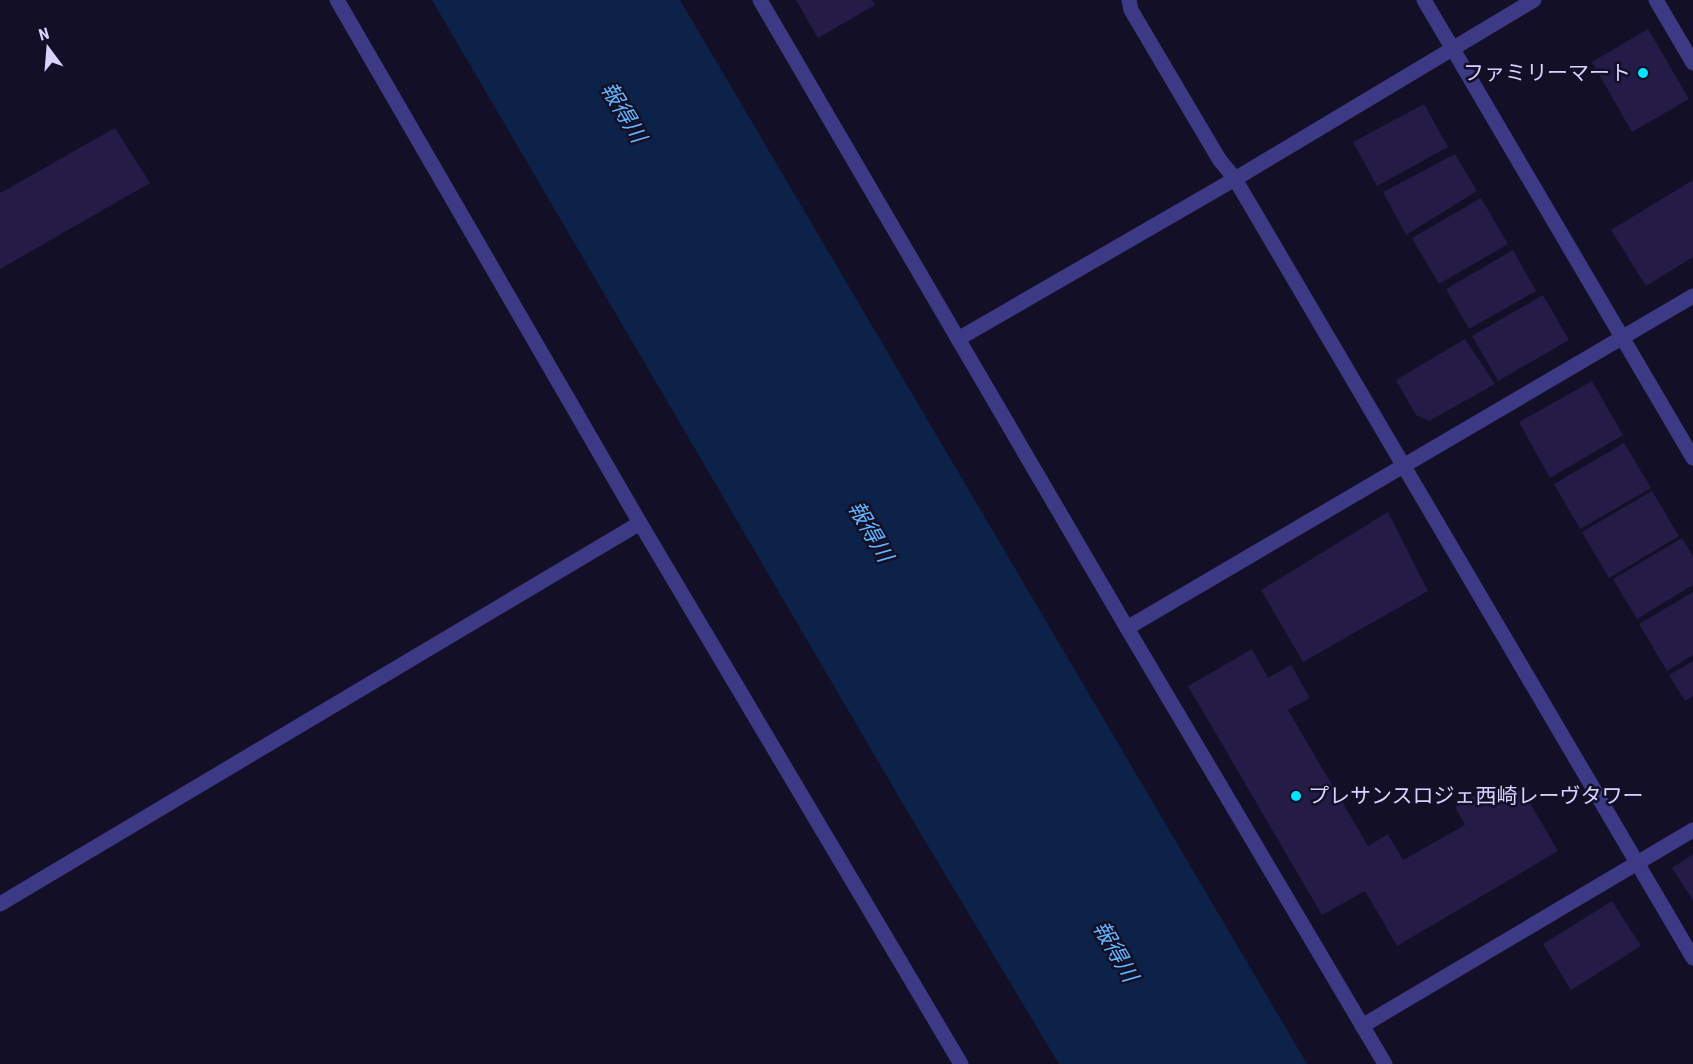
<svg xmlns="http://www.w3.org/2000/svg" width="1693" height="1064" font-family="'Roboto Condensed','Noto Sans JP',sans-serif">
  <style>
    .water { fill: #0c2248 }
    .building { fill: #241b47 }
    .lines { fill: none; stroke-linecap: round; stroke-linejoin: round }
    .minor { stroke: #3d3a85; stroke-width: 15 }
    .tertiary { stroke: #3d3a85; stroke-width: 15 }
    .poi-dot { fill: #00e5ff; stroke: #130f26; stroke-width: 2 }
    .labels { text-anchor: middle; stroke-width: 5; stroke-linejoin: round; paint-order: stroke }
    .poi-label { font-size: 21px; fill: #d9d4ff; stroke: #130f26; text-anchor: end }
    .water-label { font-size: 22px; font-style: italic; fill: #62b6ff; stroke: #130f26 }
  </style>
  <rect width="100%" height="100%" fill="#130f26"/>
  <!-- water -->
  <path class="water" d="M432,0h248l627,1064h-248l-150,-250z"/>
  <!-- building -->
  <g class="building">
    <path d="M796,0h76l3,5 -57,33z"/>
    <path d="M1648,29l41,70 -57,33 -40,-70z"/>
    <path d="M1424,104l24,43 -71,39 -24,-44z"/>
    <path d="M115,128l35,55 -150,86v-76z"/>
    <path d="M1455,154l22,37 -71,44 -23,-43z"/>
    <path d="M1693,180v77l-47,29 -35,-56z"/>
    <path d="M1481,198l27,46 -69,40 -27,-46z"/>
    <path d="M1513,250l23,41 -67,38 -23,-40z"/>
    <path d="M1543,295l26,45 -71,41 -26,-45z"/>
    <path d="M1465,339l30,45 -66,37 -13,-6 -20,-35z"/>
    <path d="M1592,381l31,54 -73,43 -31,-56z"/>
    <path d="M1624,443l27,45 -71,41 -26,-45z"/>
    <path d="M1652,491l27,45 -70,42 -27,-46z"/>
    <path d="M1388,512l40,79 -125,71 -42,-72z"/>
    <path d="M1682,538l11,18v29l-56,34 -24,-40z"/>
    <path d="M1693,592v63l-26,16 -28,-47z"/>
    <path d="M1252,649l16,29 23,-13 19,33 -22,12 80,136 20,-12 15,26 62,-35 -10,-18 33,-19 9,16 25,-15 36,62 -161,95 -32,-55 -43,24 -134,-229z"/>
    <path d="M1693,661v35l-8,5 -16,-26z"/>
    <path d="M1693,854v46l-21,-32z"/>
    <path d="M1612,901l29,45 -70,44 -28,-46z"/>
  </g>
  <g class="lines">
    <!-- minor -->
    <g class="minor">
      <path d="M1129,0l2,10 88,149 16,20 458,779"/>
      <path d="M1656,0l37,63"/>
      <path d="M958,339l277,-160 299,-179"/>
      <path d="M1127,628l566,-332"/>
      <path d="M0,904l640,-381"/>
      <path d="M1362,1026l331,-196"/>
    </g>
    <!-- tertiary -->
    <g class="tertiary">
      <path d="M337,0l303,523 321,541"/>
      <path d="M760,0l367,628 258,436"/>
      <path d="M1424,0l269,458"/>
    </g>
  </g>
  <!-- markers -->
  <g class="poi-dot">
    <circle cx="1643" cy="73" r="6"/>
    <circle cx="1296" cy="796" r="6"/>
  </g>
  <g class="labels">
    <!-- poi labels -->
    <g class="poi-label">
      <text x="1631" y="80">ファミリーマート</text>
      <text x="1308" y="803" text-anchor="start">プレサンスロジェ西崎レーヴタワー</text>
    </g>
    <!-- water labels -->
    <g class="water-label">
      <text transform="translate(624 112) rotate(59)" y="8">報得川</text>
      <text transform="translate(871 531) rotate(60)" y="8">報得川</text>
      <text transform="translate(1116 951) rotate(60)" y="8">報得川</text>
    </g>
  </g>
  <!-- north arrow -->
  <g transform="translate(48 48) rotate(344)" stroke="#130f26" stroke-width="4.5" paint-order="stroke">
  <path d="M0-4.5L10 22L0 15L-10 22Z" fill="#d9d4ff"/>
  <text y="-9" font-size="16" font-weight="bold" text-anchor="middle" fill="#d9d4ff">N</text>
  </g>
</svg>
